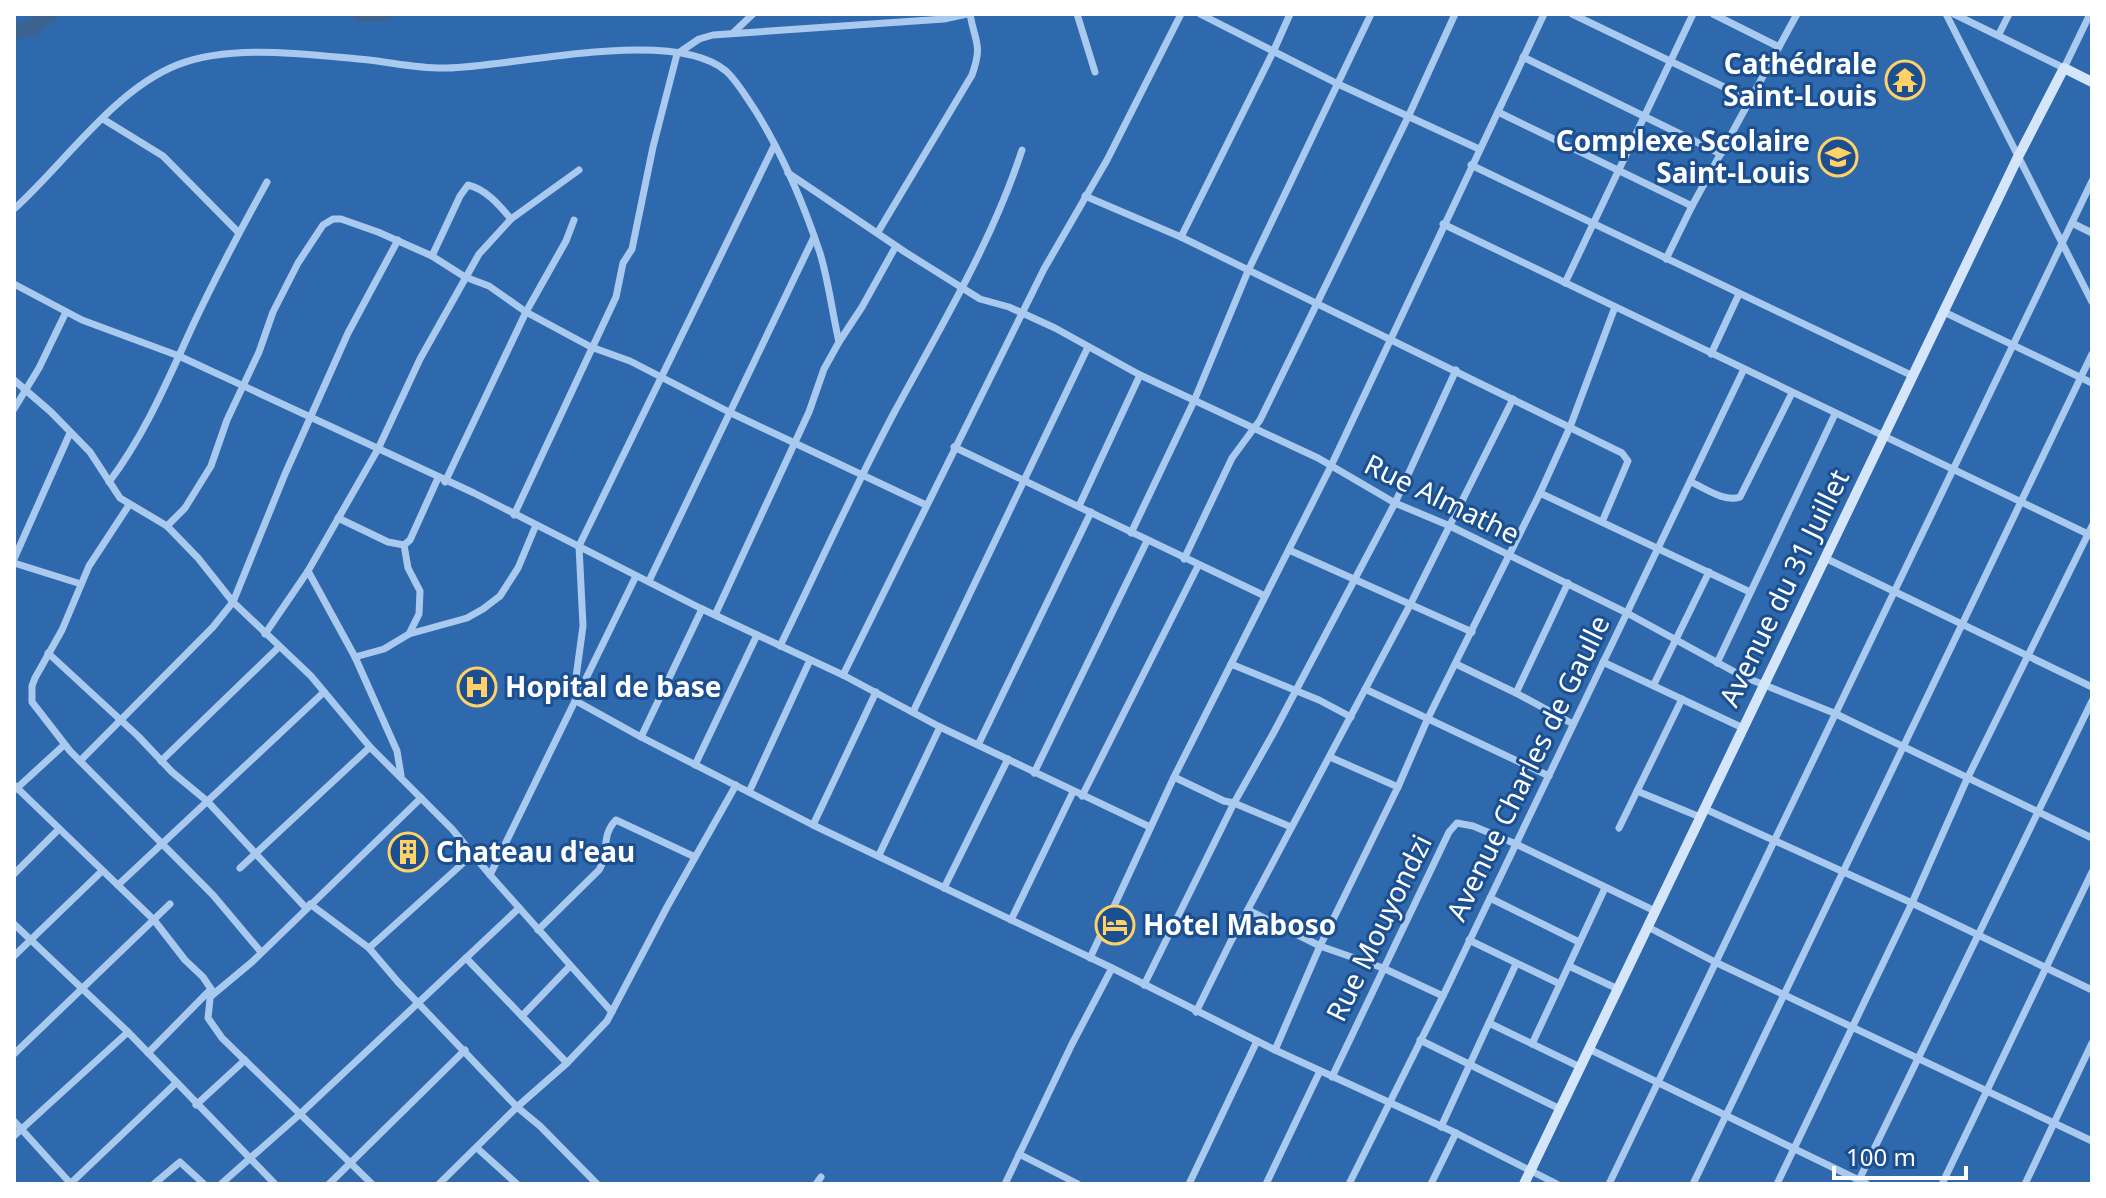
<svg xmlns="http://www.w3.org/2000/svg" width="2106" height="1198" font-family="'Noto Sans',sans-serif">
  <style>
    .green { fill: #2e69ad }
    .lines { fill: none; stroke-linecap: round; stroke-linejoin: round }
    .river { stroke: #3c6290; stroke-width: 16 }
    .street { stroke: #a9c9ee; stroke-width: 7 }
    .secondary { stroke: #d6e6fa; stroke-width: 10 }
    .labels { text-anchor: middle; stroke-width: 6; stroke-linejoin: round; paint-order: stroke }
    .poi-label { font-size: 28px; font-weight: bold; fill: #fff; stroke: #1b4f8f; text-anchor: start }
    .street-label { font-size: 28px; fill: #fff; stroke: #1b4f8f }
  </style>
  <rect width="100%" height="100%" fill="#1b4f8f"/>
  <!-- green -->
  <rect class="green" x="14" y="14" width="2078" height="1170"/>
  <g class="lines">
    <!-- river -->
    <g class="river">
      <path d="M360,14h24"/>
      <path d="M14,32l17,-4 19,-14"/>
    </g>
    <!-- street -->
    <g class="street">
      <path d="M1077,14l18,58"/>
      <path d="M1200,14l138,70 141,65"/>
      <path d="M1572,14l179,86"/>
      <path d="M1713,14l66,33"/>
      <path d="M1946,14l146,288"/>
      <path d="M1954,14l110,54 26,-54"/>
      <path d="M734,32l19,-18"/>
      <path d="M1999,34l10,-20"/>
      <path d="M1523,57l198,97"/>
      <path d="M1498,112l194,94"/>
      <path d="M103,119l60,37 75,76"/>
      <path d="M774,146l-195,400 4,80 -9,66 2,9 65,36 172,88 299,143 163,82 181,83 101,51"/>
      <path d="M1471,165l442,211"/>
      <path d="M788,173l117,79 75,47 29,8 46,21 85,47 178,83 77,45 55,23 177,87 115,63 92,37 258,125"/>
      <path d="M1085,196l96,41 441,216 6,8 -26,61"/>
      <path d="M14,209c50,-45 100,-119 163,-144 55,-22 133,-10 192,-5 26,3 52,9 78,8 67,-1 226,-42 279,3 12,11 20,26 29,39 27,43 49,95 65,143 9,30 12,59 19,89l-15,27 -15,43 -94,203"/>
      <path d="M2072,223l20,10"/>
      <path d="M1443,224l647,311"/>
      <path d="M878,232l94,-157c11,-31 3,-32 -2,-61"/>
      <path d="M1181,237l93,-187 16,-36"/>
      <path d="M432,256l28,-60 8,-11c18,4 32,21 43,34"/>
      <path d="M1666,259l26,-53 105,-192"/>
      <path d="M1565,283l128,-269"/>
      <path d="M14,284l68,36 97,36 295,137 228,116 141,66 97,52 210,100"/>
      <path d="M1944,312l148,71"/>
      <path d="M839,342l23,-35 34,-61"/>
      <path d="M1711,354l28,-60"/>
      <path d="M14,380l37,32 39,40 30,46 47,28 31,32 35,44 78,74 59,71 82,82 38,46 122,137"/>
      <path d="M14,409l25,-41 27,-56"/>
      <path d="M954,447l311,149"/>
      <path d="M109,482c37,-49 59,-103 84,-157 23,-49 48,-96 74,-143"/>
      <path d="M445,482l81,-170 40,-71 8,-21"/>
      <path d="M1691,482c14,6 34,21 49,15l52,-104"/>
      <path d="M1540,493l210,99"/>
      <path d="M129,505l-40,61 -27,64 -27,48 -3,8v16l38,49 143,144 48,57"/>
      <path d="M1079,506l61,-131"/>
      <path d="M514,515l102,-218 7,-34 9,-14 21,-102 24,-93 22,-15 14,-4 231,-16 23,-5"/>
      <path d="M338,518l50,24 16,3 6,-5 28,-62"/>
      <path d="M167,526l18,-18 26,-42 16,-46 32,-68 14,-40 25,-49 25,-38 10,-6h8l37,13 54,24 33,21 24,9 37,26 65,35 39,14 99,51 197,93"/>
      <path d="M1131,533l63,-132 54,-130 123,-257"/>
      <path d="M404,545l4,23 12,23 -1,23 -10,20"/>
      <path d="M1289,550l183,82"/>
      <path d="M1825,558l267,129"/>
      <path d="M14,559l56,-126"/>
      <path d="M1184,559l48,-101 28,-38 149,-305 46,-101"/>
      <path d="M14,563l67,21"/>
      <path d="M308,571l47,86 42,94 4,24"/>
      <path d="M649,581l165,-344"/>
      <path d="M1568,583l-52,110 57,31"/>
      <path d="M265,634l43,-63 70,-122 42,-90 59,-105 32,-35 68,-49"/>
      <path d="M780,646c38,-78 74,-158 115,-235 46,-85 97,-169 127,-261"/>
      <path d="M48,653l90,83 34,36 35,29 99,107"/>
      <path d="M355,657l29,-8 25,-15 58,-16 16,-9 17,-13 18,-28 18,-43"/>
      <path d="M1603,662l140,66"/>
      <path d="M1717,663l118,-249"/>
      <path d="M1231,664l88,36 32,17"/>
      <path d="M1456,664l60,29"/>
      <path d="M843,675l201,-406 63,-109 74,-146"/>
      <path d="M1654,684l55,-112"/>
      <path d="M1365,689l184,87"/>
      <path d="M913,712l175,-365"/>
      <path d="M641,737l61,-128"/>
      <path d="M978,745l113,-233"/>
      <path d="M1330,757l68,30"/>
      <path d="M80,761l133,-134 20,-25 52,-128 63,-141 50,-93"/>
      <path d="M161,761l118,-114"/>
      <path d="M695,765l62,-130"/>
      <path d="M1034,773l113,-232"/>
      <path d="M1174,777l50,24 10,2 57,24"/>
      <path d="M14,785l140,135 31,40 18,17 8,12 -3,29 14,20 150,146"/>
      <path d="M16,789l48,-44"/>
      <path d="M1637,791l63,26"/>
      <path d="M749,792l61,-132"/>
      <path d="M1082,796l116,-230"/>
      <path d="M1705,809l207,94 180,87"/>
      <path d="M813,825l63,-133"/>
      <path d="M1619,828l63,-129"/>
      <path d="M472,855l-103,93 29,34 119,125 23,19 57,58"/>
      <path d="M879,855l61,-128"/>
      <path d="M240,868l130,-121"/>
      <path d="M14,874l45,-45"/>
      <path d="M490,875l146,-299"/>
      <path d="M118,885l206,-193"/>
      <path d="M944,888l64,-129"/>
      <path d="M1490,898l89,44"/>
      <path d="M310,904l59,44"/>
      <path d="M1248,910l72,36 63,22 60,28"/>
      <path d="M1011,920l62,-128"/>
      <path d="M14,924l114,108 147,152"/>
      <path d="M1648,927l67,35 377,179"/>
      <path d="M538,930l61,-60c11,-17 1,-34 17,-50l79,37"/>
      <path d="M1469,940l91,44"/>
      <path d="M14,956l88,-85"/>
      <path d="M466,958l101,105"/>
      <path d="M1090,958l84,-181 156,-309 214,-454"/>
      <path d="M1569,966l49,23"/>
      <path d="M1144,985l90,-182 40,-71 121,-229 61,-133"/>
      <path d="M210,997l42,-35 169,-164"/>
      <path d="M1196,1012l34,-69 181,-340 102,-204"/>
      <path d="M522,1016l48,-50"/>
      <path d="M1489,1023l91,44"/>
      <path d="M1420,1040l140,69"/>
      <path d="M1532,1044l73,-156"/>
      <path d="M1589,1049l278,135"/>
      <path d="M1275,1050l45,-104 78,-159 30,-69 112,-225 30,-66 45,-120"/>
      <path d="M148,1053l63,-64"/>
      <path d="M14,1054l156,-150"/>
      <path d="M1332,1077l117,-245 8,-9 16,3 43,18 139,67"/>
      <path d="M196,1105l49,-45"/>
      <path d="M14,1121l57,63"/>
      <path d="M1441,1127l75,-163"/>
      <path d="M14,1136l114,-104"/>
      <path d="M477,1148l40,36"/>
      <path d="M1019,1154l59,30"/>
      <path d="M70,1184l106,-101"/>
      <path d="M154,1184l26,-22 24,22"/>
      <path d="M221,1184l78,-69 220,-207"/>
      <path d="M329,1184l136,-134"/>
      <path d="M439,1184l78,-77 50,-44 40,-42 60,-114 69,-122"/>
      <path d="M816,1184l5,-7"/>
      <path d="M1005,1184l67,-140 40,-76"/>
      <path d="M1189,1184l68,-143"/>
      <path d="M1266,1184l54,-113"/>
      <path d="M1349,1184l94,-188 301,-627"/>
      <path d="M1431,1184l25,-51"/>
      <path d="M1609,1184l483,-1003"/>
      <path d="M1693,1184l399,-830"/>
      <path d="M1777,1184l135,-281 55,-124 125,-253"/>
      <path d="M1857,1184l235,-483"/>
      <path d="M1942,1184l150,-312"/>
      <path d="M2025,1184l67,-141"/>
    </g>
    <!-- secondary -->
    <path class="secondary" d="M1524,1184l494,-1027 46,-89 28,14"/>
  </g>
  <!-- icons -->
  <defs>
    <g id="temple-ring" transform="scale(2)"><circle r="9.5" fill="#1b4f8f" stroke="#ffd166" stroke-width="1.5"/><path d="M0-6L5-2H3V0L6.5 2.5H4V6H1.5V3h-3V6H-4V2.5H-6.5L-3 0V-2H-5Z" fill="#ffd166"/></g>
    <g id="school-ring" transform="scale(2)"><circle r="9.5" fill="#1b4f8f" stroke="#ffd166" stroke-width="1.5"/><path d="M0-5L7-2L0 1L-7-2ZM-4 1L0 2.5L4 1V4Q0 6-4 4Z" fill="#ffd166"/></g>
    <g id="hospital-ring" transform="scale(2)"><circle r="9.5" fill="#1b4f8f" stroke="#ffd166" stroke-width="1.5"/><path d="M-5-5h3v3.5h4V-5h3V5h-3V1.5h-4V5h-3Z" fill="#ffd166"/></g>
    <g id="building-ring" transform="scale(2)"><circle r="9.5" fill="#1b4f8f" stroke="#ffd166" stroke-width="1.5"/><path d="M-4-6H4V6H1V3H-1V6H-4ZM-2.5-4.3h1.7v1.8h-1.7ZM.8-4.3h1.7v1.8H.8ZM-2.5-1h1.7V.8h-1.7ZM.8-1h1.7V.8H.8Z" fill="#ffd166"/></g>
    <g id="hotel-ring" transform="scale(2)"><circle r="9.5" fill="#1b4f8f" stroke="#ffd166" stroke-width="1.5"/><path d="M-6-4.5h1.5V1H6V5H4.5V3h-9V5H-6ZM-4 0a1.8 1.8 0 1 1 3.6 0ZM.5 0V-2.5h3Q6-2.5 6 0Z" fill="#ffd166"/></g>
  </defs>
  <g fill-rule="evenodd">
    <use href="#temple-ring" x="1905" y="80"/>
    <use href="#school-ring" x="1838" y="157"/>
    <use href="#hospital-ring" x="477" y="687"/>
    <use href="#building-ring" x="408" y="852"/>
    <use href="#hotel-ring" x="1115" y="925"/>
  </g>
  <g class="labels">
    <!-- poi labels -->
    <g class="poi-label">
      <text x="1877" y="74" text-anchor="end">Cathédrale<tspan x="1877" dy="32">Saint-Louis</tspan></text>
      <text x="1810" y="151" text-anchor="end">Complexe Scolaire<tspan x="1810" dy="32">Saint-Louis</tspan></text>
      <text x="505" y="697">Hopital de base</text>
      <text x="436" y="862">Chateau d'eau</text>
      <text x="1143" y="935">Hotel Maboso</text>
    </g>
    <!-- street labels -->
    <g class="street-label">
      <text transform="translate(1442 499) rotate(26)" y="10">Rue Almathe</text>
      <text transform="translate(1784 588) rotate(-64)" y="10">Avenue du 31 Juillet</text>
      <text transform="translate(1528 768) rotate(-64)" y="10">Avenue Charles de Gaulle</text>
      <text transform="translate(1379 928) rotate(-64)" y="10">Rue Mouyondzi</text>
    </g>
  </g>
  <!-- border -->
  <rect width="2106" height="1198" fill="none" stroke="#ffffff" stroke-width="32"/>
  <!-- scale -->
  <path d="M1834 1166v12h132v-12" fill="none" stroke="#ffffff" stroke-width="4"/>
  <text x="1846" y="1166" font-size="24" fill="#ffffff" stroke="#1b4f8f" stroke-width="6" paint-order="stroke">100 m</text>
</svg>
